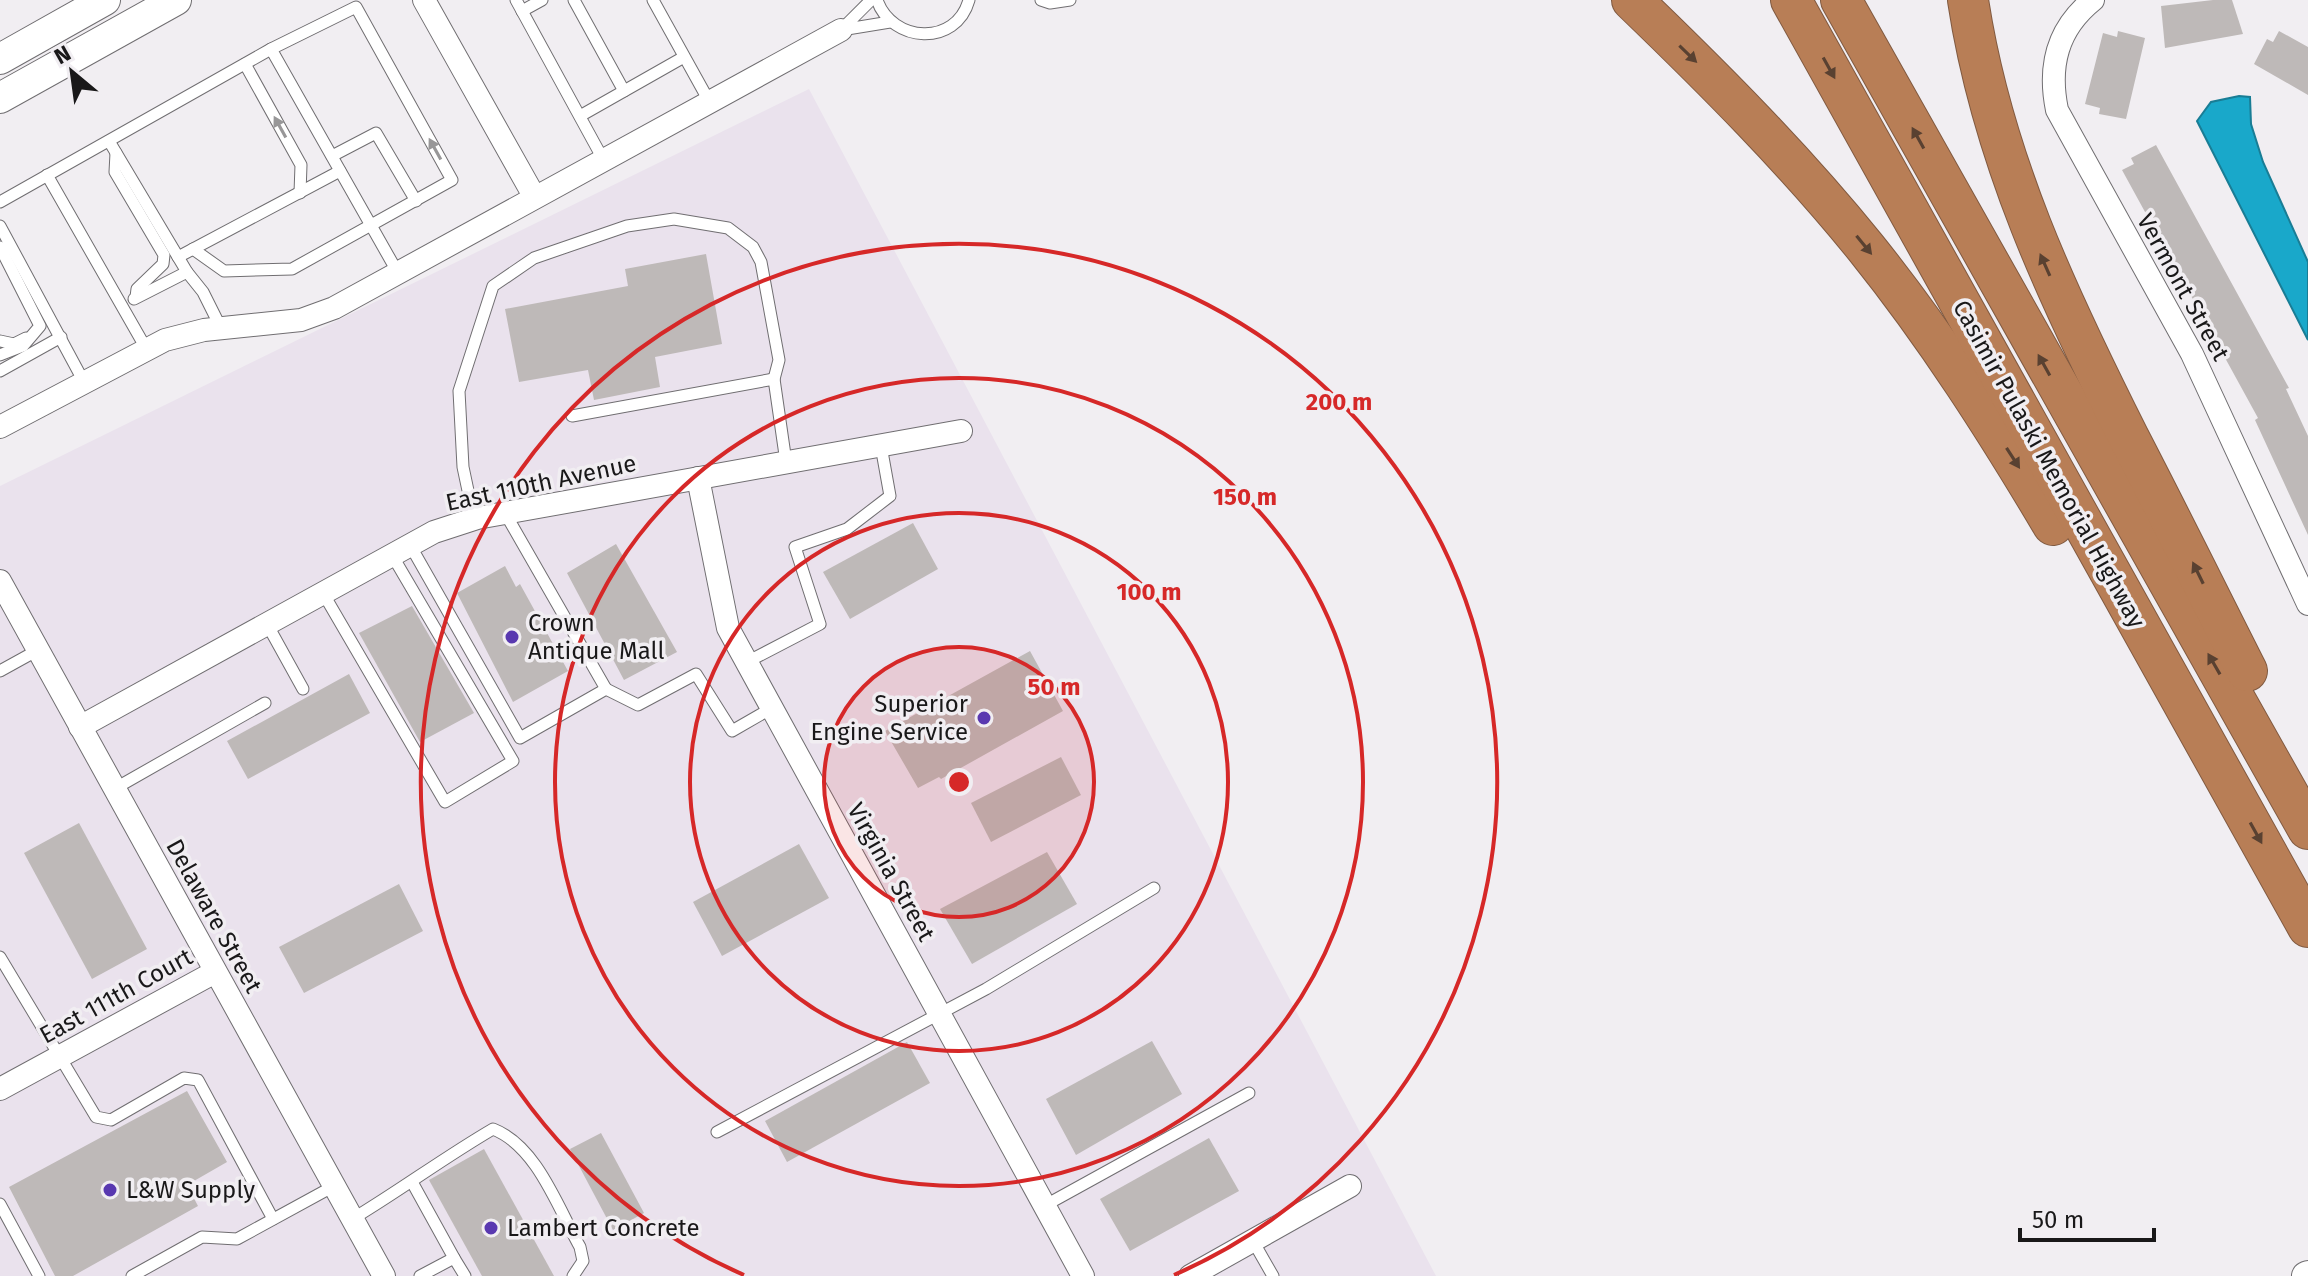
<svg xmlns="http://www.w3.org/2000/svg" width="2308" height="1276" font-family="'Fira Sans',sans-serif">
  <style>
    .built { fill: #eae2ed }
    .water { fill: #19a8ca; stroke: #197d95; stroke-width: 2 }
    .building { fill: #beb9b8 }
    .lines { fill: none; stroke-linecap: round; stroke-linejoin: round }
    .service-casing { stroke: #706e71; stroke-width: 13 }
    .minor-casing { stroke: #706e71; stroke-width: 24 }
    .tertiary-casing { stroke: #706e71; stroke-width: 30 }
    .secondary-casing { stroke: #706e71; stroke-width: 32 }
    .motorway-casing { stroke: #805a41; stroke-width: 42 }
    .service { stroke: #fff; stroke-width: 11 }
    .minor { stroke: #fff; stroke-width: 22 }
    .tertiary { stroke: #fff; stroke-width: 28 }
    .secondary { stroke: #fff; stroke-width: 30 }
    .motorway { stroke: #b87e56; stroke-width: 40 }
    .oneway { fill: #594131 }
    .oneway2 { fill: #989798 }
    .ring { fill: none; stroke: #d62828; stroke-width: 4 }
    .poi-dot { fill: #5938b0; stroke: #f1eef2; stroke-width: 3 }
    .labels { text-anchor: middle; stroke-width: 7; stroke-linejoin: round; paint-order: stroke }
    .street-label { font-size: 24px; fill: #191819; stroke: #f1eef2 }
    .poi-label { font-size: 24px; fill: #191819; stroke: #f1eef2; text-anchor: start }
    .centre { fill: #d62828; stroke: #f1eef2; stroke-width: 4 }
    .ring-label { font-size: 24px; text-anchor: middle; font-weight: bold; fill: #d62828; stroke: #f1eef2; stroke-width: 7; stroke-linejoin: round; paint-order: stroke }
  </style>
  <rect width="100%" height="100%" fill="#f1eef2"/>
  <!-- built -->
  <path class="built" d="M809,89l627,1187h-1436v-790z"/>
  <!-- water -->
  <path class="water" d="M2239,96l11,1 1,27 12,38 45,100v78l-111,-219 14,-19z"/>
  <!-- building -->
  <g class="building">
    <path d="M2213,0h19l11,34 -78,14 -4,-42z"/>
    <path d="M2118,31l27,7 -19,81 -27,-5 1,-6 -15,-4 18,-71 14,4z"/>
    <path d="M2279,31l29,16v48l-54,-31 13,-25 6,3z"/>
    <path d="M2156,145l133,243 -3,1 22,47v99l-53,-115 3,-2 -136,-248 12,-6 -3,-6z"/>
    <path d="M706,254l16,90 -67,13 5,30 -66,13 -6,-30 -69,12 -14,-73 123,-23 -3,-17z"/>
    <path d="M913,523l25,46 -88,50 -27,-47z"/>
    <path d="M616,544l61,108 -53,28 -57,-107z"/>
    <path d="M505,566l11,21 4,-3 48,87 -55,31 -56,-109z"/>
    <path d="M412,606l62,107 -54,29 -61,-109z"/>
    <path d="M1030,651l33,60 -122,68 -2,-2 -21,11 -33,-57z"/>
    <path d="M349,674l21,39 -122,66 -21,-38z"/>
    <path d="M1061,757l20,38 -90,47 -20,-39z"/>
    <path d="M79,823l68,126 -55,30 -68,-126z"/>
    <path d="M799,844l30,54 -107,58 -29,-54z"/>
    <path d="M1047,852l30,52 -105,60 -32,-55z"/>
    <path d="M399,884l24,47 -119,62 -25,-46z"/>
    <path d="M1152,1041l30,53 -106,61 -30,-56z"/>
    <path d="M907,1042l23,41 -143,79 -22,-41z"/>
    <path d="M187,1091l40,71 -40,23 11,21 -125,70h-18l-46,-89z"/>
    <path d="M601,1133l43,80 -31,17 -43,-81z"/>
    <path d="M1209,1138l30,53 -109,60 -30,-52z"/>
    <path d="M484,1149l70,127h-72l-53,-96z"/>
  </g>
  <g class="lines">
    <!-- service casing -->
    <g class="service-casing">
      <g id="service">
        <path d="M516,0l87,159"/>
        <path d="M574,0l50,91"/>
        <path d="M653,0l56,101"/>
        <path d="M871,0l-30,30 49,-8"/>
        <path d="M877,0c15,43 79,47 92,0"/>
        <path d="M1041,0l9,3 20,-3"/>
        <path d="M522,11l20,-11"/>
        <path d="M245,64l56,101 -1,28"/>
        <path d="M580,116l104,-59"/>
        <path d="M109,141l78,131 16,20 18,36"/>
        <path d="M116,153l-1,19 49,83 -1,9 -26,25 -1,8"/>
        <path d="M332,156l44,-23 40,68"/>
        <path d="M47,175l100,175"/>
        <path d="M0,202l271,-153 127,224"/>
        <path d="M0,226l84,156"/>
        <path d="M0,247l40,79 -17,20 -23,9"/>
        <path d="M193,249l31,22 68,-2 160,-89 -96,-173 -85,42"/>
        <path d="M178,257l162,-86"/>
        <path d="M134,299l53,-27"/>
        <path d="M0,341l14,3 12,-6"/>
        <path d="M0,371l61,-34"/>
        <path d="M572,416l202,-37 12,83"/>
        <path d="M474,519l-11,-52 -4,-76 34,-105 41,-28 93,-32 47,-7 54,9 25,19 8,15 18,98 -5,19"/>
        <path d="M410,545l110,193 86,-49 -101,-176"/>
        <path d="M323,593l122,209 68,-41 -121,-206"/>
        <path d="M267,624l36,65"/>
        <path d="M747,662l73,-38 -25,-77 52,-18 43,-33 -9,-50"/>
        <path d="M0,671l38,-21"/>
        <path d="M606,689l32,16 58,-31 36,57 40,-23"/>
        <path d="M114,789l151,-86"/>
        <path d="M0,957l96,160 15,3 73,-42 14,2 75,139"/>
        <path d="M717,1132l269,-143 168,-101"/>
        <path d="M412,1182l42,76 -34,18"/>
        <path d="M0,1204l39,72"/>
        <path d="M1044,1206l205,-113"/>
        <path d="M354,1218c48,-29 91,-61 139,-89 44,17 65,79 87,118l3,14 -10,15"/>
        <path d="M1253,1241l20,35"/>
        <path d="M454,1258l11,18"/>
        <path d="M132,1276l70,-39 35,2 97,-53"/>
      </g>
    </g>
    <!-- minor casing -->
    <g class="minor-casing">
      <g id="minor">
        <path d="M424,0l110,196"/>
        <path d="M2093,0c-36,29 -45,66 -36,110l135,244 116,250"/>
        <path d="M0,427l165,-87 39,-10 97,-10 33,-12 507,-278"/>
        <path d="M698,478l30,150 355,648"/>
        <path d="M0,581l384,695"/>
        <path d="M80,727l354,-195 43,-14 484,-87"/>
        <path d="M0,1089l215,-117"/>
        <path d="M1190,1276l160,-90"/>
      </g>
    </g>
    <!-- tertiary casing -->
    <g class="tertiary-casing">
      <path id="tertiary" d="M2306,1276l2,-1"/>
    </g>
    <!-- secondary casing -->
    <g class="secondary-casing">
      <g id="secondary">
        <path d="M0,59l105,-59"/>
        <path d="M0,98l176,-98"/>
      </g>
    </g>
    <!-- motorway casing -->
    <g class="motorway-casing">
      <g id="motorway">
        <path d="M1632,0c82,79 162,159 234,248 70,87 130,181 187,277"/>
        <path d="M1791,0l517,927"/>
        <path d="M1841,0l467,829"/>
        <path d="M1968,0c24,158 90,297 161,438 40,77 79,156 118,233"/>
      </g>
    </g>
    <!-- service -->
    <use href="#service" class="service"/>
    <!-- minor -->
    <use href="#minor" class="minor"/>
    <!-- tertiary -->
    <use href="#tertiary" class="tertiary"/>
    <!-- secondary -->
    <use href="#secondary" class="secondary"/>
    <!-- motorway -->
    <use href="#motorway" class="motorway"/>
  </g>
  <!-- one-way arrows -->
  <defs><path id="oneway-solid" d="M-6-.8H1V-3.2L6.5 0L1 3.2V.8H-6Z" transform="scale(2)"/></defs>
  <g class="oneway">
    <use href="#oneway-solid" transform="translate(1688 54) rotate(44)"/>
    <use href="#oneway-solid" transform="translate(1829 68) rotate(61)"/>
    <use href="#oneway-solid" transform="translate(1918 138) rotate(-119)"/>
    <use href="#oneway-solid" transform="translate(1864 245) rotate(51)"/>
    <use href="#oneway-solid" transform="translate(2045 265) rotate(-114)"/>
    <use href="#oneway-solid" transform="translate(2044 365) rotate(-119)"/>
    <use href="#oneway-solid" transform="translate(2013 458) rotate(57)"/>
    <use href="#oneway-solid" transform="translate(2198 573) rotate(-116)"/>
    <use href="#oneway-solid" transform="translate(2214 664) rotate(-120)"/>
    <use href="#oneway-solid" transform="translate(2256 833) rotate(61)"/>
  </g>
  <g class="oneway2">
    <use href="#oneway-solid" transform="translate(280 127) rotate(-119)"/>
    <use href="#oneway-solid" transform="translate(435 149) rotate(-119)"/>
  </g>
  <!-- distance rings -->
  <circle cx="959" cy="782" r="135" fill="#d62828" fill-opacity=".12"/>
  <g class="ring">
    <circle cx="959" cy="782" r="135"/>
    <circle cx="959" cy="782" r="269"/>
    <circle cx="959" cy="782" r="404"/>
    <path d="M744 1275A538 538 0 1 1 1174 1275"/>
  </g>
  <!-- markers -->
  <g class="poi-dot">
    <circle cx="512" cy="637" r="8"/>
    <circle cx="984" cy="718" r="8"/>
    <circle cx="110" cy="1190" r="8"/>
    <circle cx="491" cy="1228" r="8"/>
  </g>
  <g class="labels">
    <!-- street labels -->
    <g class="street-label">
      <text transform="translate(2183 287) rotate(61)" y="8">Vermont Street</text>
      <text transform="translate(2049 464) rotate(61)" y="8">Casimir Pulaski Memorial Highway</text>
      <text transform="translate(541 483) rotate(-12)" y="8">East 110th Avenue</text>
      <text transform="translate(891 872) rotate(61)" y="8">Virginia Street</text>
      <text transform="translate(214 916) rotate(61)" y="8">Delaware Street</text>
      <text transform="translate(116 996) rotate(-29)" y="8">East 111th Court</text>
    </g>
    <!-- poi labels -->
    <g class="poi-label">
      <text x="528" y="631">Crown<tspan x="528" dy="28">Antique Mall</tspan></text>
      <text x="968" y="712" text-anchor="end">Superior<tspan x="968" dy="28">Engine Service</tspan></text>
      <text x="126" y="1198">L&amp;W Supply</text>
      <text x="507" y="1236">Lambert Concrete</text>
    </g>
  </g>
  <circle cx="959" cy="782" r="12" class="centre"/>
  <g class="ring-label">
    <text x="1339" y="410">200 m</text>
    <text x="1245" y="505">150 m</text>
    <text x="1149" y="600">100 m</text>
    <text x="1054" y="695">50 m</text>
  </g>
  <!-- north arrow -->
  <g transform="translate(72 72) rotate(331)" stroke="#f1eef2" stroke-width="6" paint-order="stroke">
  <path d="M0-6L14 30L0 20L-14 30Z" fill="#191819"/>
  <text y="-12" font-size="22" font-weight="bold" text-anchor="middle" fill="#191819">N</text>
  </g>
  <!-- scale -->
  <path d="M2020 1228v12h134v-12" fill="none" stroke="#191819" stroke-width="4"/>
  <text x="2032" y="1228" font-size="24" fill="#191819" stroke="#f1eef2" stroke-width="6" paint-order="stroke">50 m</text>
</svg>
